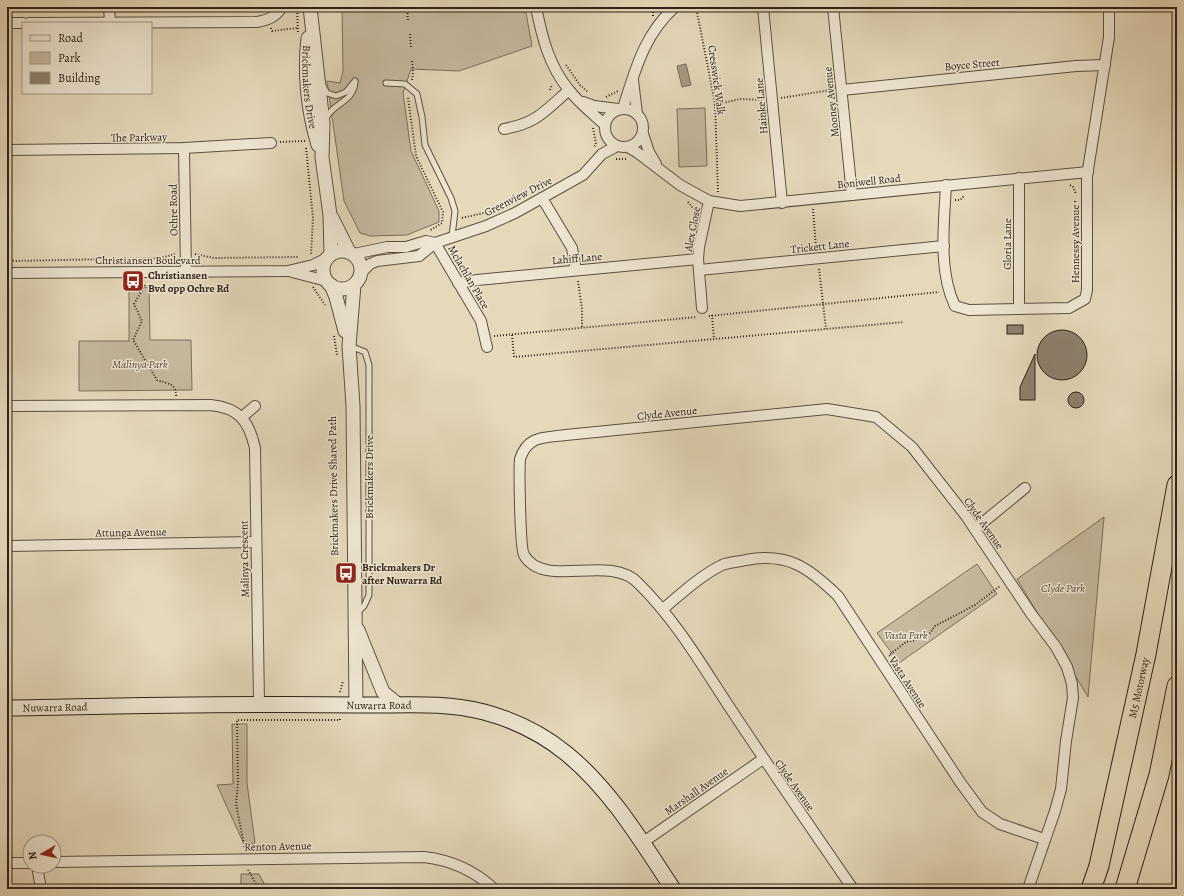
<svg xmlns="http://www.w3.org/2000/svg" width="1184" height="896" font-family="Alegreya,serif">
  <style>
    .green { fill: #c6ba9f; stroke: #7a6e5c }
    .water { fill: #a79b83; stroke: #776b59 }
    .building { fill: #8d816d; stroke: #2e2219 }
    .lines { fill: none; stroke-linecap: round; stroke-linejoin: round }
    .service-casing { stroke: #5c5041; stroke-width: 7 }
    .minor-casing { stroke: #5c5041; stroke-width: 12 }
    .tertiary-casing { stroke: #5c5041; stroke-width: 15 }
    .secondary-casing { stroke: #2e2219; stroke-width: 17 }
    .motorway-casing { stroke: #2e2219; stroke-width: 21 }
    .path { stroke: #2e2219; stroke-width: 2; stroke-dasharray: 1 2; stroke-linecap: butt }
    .service { stroke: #eee6d2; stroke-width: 5 }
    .minor { stroke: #eee6d2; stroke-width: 10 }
    .tertiary { stroke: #eee6d2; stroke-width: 13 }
    .secondary { stroke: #eee6d2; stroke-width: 15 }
    .motorway { stroke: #e5d9ba; stroke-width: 19 }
    .labels { text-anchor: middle; stroke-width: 3; stroke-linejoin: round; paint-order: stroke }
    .street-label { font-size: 11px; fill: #2e2219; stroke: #eee6d2 }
    .poi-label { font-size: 11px; font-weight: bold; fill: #2e2219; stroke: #eee6d2; text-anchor: start }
    .park-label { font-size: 11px; font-style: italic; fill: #54483a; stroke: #eee6d2 }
  </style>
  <rect width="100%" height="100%" fill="#e5d9ba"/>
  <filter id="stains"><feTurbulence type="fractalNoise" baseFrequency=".005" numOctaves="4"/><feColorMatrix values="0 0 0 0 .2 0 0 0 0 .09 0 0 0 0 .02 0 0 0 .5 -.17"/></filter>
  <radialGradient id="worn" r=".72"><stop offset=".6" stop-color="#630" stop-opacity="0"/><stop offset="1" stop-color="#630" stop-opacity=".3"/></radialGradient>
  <!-- green -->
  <g class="green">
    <path d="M342,7h183l7,39 -73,25 -48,-2 -8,24 8,58 28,60v11l-32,13 -37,1 -10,-3 -16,-32 -17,-120 13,2 3,-12z"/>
    <path d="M705,108l2,58 -28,1 -2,-58z"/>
    <path d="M149,287l1,53h41l1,50 -113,1v-50h50v-53z"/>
    <path d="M1104,517l-16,180 -71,-118z"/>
    <path d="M977,564l20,30 -98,69 -22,-30z"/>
    <path d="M232,724h15v59l8,60 -11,1 -27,-59 16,-1z"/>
    <path d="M241,874h18l8,15h-26z"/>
  </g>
  <!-- water -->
  <path class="water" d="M686,64l5,21 -9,2 -5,-21z"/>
  <!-- building -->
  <g class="building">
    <rect x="1007" y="325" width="16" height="9"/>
    <circle cx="1062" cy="355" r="25"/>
    <path d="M1035,354v46h-15v-13z"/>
    <circle cx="1076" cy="400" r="8"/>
  </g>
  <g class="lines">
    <!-- service casing -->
    <g class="service-casing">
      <g id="service">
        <path d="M386,83l19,1 12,10 5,23 3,28 26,53 4,13 -3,25"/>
        <path d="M323,86l4,7 9,3 10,-4 9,-11"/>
        <path d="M326,118c8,-16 27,-15 29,-36"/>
        <path d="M350,346l15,6 4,13v230l-5,11 -7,7"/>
      </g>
    </g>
    <!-- minor casing -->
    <g class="minor-casing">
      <g id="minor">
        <path d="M109,7l1,15"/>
        <path d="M536,7c6,30 13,59 33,83 10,13 24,24 36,35"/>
        <path d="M763,7l19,196"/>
        <path d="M833,7l19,188"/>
        <path d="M7,23h16"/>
        <path d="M29,23l228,-1c11,-2 19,-5 25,-15"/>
        <path d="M633,80l4,34"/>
        <path d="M842,90l234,-24 29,-1"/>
        <path d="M583,102l11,4 24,3"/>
        <path d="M623,108c12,-37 21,-74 52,-101"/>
        <circle cx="624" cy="128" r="19"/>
        <path d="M504,129c33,-6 41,-18 65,-39"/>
        <path d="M643,134l6,18 7,12"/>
        <path d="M628,147l10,6 42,32 29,16 31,5 348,-34"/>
        <path d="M184,148l2,124"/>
        <path d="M7,150l177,-2 87,-5"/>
        <path d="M1019,178v131"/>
        <path d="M946,185c-2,39 -8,86 9,121l14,4 100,-2 16,-9 2,-9v-114l22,-139v-30"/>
        <path d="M542,198l30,50 4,22"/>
        <path d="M435,243l46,78 6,26"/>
        <path d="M354,254l33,-7h19l20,-6 9,2"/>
        <path d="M699,270l245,-24"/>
        <path d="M292,272l35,9"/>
        <path d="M7,273l281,-2 25,-6 14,-7"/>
        <path d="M361,273l9,-9 7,-3 42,-5 16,-13 51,-17 29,-13 68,-38 19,-21 15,-8"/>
        <path d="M458,283l19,-3 221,-21"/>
        <path d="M702,308l-4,-49 1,-12 10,-46"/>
        <path d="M7,406l204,-1c28,3 38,16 44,43l4,255"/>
        <path d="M242,417l13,-11"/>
        <path d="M975,529l50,-41"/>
        <path d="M7,546l248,-4"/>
        <path d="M663,609c18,-15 37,-33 59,-44 7,-3 16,-3 24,-5 42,-8 63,8 92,36l122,186 22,30 18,12 44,15"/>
        <path d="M642,843l121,-84"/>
        <path d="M54,862l370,-5c26,3 51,14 70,32"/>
        <path d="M7,863h23"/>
        <path d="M37,866l4,23"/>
        <path d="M853,889c-40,-58 -80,-116 -119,-175 -30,-45 -57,-93 -96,-131 -29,-30 -94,7 -114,-28 -4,-7 -5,-84 -4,-96 8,-24 24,-21 46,-24l261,-26 49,8 36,30 54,69 66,99 24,32 11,20 5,17 1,14 -7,43 -5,48 -6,22 -27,78"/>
      </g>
    </g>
    <!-- tertiary casing -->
    <g class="tertiary-casing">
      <g id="tertiary">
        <path d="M310,7l13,116 -1,34 8,58 1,39"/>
        <path id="s1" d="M308,38c-4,36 0,73 10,107"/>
        <path d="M332,218l17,34"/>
        <circle cx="342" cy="270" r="19"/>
        <path d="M331,285l5,12 9,34"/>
        <path d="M354,285l-5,61 4,60 3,299"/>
        <path d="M358,630l25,62 16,13"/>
      </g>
    </g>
    <!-- secondary casing -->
    <g class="secondary-casing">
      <g id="secondary">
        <path id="s2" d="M7,708c116,-2 232,-5 347,-3 44,1 88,-4 130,7 30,8 60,23 83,42 44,36 75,88 106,135"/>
      </g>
    </g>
    <!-- motorway casing -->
    <g class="motorway-casing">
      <g id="motorway">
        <path id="s3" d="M1091,889l8,-23 47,-212 31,-169"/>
        <path d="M1125,889l34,-114 18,-89"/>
      </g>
    </g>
    <!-- path -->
    <g class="path">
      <path d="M297,7l1,25"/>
      <path d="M407,7l1,14"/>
      <path d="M696,7l19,96 3,89"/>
      <path d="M653,16v-9"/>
      <path d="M271,28l1,3 25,-3"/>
      <path d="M410,34l1,14"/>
      <path d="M566,65l14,20 8,7"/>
      <path d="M412,80l1,-7 -1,-12"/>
      <path d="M550,90l2,-6"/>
      <path d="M606,97l12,-6"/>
      <path d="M408,98l8,58 27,56 -1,11 -13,8"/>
      <path d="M781,98l50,-8"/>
      <path d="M714,105l26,-6 22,1"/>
      <path d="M593,128l3,16 -2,3"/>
      <path d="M280,142l25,-1"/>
      <path d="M306,148l7,70 -2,37"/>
      <path d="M616,159h10"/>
      <path d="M1070,185l3,2 3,7"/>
      <path d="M955,200h5l5,-5"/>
      <path d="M1075,201v16h3"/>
      <path d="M688,202l8,10"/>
      <path d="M813,209l3,39"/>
      <path d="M462,218l30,-7"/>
      <path d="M195,254l19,4 84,-1"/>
      <path d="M7,259l8,2 146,-3 14,-4"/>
      <path d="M819,269l7,60"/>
      <path d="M578,281l4,28v19"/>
      <path d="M145,285l-11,19 8,17 -9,19 24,40c11,4 19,3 19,16"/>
      <path d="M313,287l12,18"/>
      <path d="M712,315l2,24"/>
      <path d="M709,316l230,-24"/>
      <path d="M512,335l2,22 390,-35"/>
      <path d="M334,336l3,19"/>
      <path d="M494,336l203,-19"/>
      <path d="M890,656l-1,-1 17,-13 14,-3 10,-6 5,-7 40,-21 25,-19"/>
      <path d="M340,692l3,-11"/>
      <path d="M245,850l-9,-46 2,-21 -1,-63h103v-3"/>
      <path d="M248,870l11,19"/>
    </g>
    <!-- service -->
    <use href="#service" class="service"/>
    <!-- minor -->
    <use href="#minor" class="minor"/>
    <!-- tertiary -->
    <use href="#tertiary" class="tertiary"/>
    <!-- secondary -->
    <use href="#secondary" class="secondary"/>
    <!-- motorway -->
    <use href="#motorway" class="motorway"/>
  </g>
  <!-- icons -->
  <defs>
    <g id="bus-square" transform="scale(1.15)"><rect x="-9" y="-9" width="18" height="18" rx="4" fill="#8f2418" stroke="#eee6d2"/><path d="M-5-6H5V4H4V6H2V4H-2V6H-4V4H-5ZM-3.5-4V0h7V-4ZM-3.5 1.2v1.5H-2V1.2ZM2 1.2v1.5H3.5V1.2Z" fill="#fff"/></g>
  </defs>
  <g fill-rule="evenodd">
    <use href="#bus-square" x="133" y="281"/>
    <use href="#bus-square" x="346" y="573"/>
  </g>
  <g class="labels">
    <!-- street labels -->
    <g class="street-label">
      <text transform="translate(972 64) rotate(-5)" y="4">Boyce Street</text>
      <text transform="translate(717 80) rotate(82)" y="4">Cresswick Walk</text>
      <text dy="4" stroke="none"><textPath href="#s1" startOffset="49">Brickmakers Drive</textPath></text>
      <text transform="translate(831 102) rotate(-96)" y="4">Mooney Avenue</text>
      <text transform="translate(761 106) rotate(-95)" y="4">Hainke Lane</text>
      <text transform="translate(139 137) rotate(-1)" y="4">The Parkway</text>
      <text transform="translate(869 181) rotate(-6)" y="4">Boniwell Road</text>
      <text transform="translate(518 196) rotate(-27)" y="4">Greenview Drive</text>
      <text transform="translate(173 210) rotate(-91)" y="4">Ochre Road</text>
      <text transform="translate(692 229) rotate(-79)" y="4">Alex Close</text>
      <text transform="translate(1007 244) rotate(-90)" y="4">Gloria Lane</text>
      <text transform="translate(1075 244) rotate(-90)" y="4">Hennessy Avenue</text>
      <text transform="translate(820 246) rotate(-6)" y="4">Trickett Lane</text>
      <text transform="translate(577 258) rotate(-5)" y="4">Lahiff Lane</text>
      <text x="148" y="264">Christiansen Boulevard</text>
      <text transform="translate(469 277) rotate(60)" y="4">Mclachlan Place</text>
      <text transform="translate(667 413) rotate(-6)" y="4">Clyde Avenue</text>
      <text transform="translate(369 477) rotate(-90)" y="4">Brickmakers Drive</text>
      <text transform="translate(333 486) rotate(-91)" y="4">Brickmakers Drive Shared Path</text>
      <text transform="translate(984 523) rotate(55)" y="4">Clyde Avenue</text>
      <text transform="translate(131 532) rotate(-1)" y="4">Attunga Avenue</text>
      <text transform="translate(244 559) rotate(-91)" y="4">Malinya Crescent</text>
      <text transform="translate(908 682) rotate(57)" y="4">Vasta Avenue</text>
      <text dy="4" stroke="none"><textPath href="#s3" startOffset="207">M5 Motorway</textPath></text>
      <text dy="4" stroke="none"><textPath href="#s2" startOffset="372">Nuwarra Road</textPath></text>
      <text dy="4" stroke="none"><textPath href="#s2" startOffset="48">Nuwarra Road</textPath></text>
      <text transform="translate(795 785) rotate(55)" y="4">Clyde Avenue</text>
      <text transform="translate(696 791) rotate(-35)" y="4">Marshall Avenue</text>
      <text transform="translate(278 846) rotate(-1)" y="4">Renton Avenue</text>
    </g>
    <!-- poi labels -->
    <g class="poi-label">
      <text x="148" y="279">Christiansen<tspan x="148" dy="13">Bvd opp Ochre Rd</tspan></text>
      <text x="362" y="571">Brickmakers Dr<tspan x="362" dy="13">after Nuwarra Rd</tspan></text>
    </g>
    <!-- park labels -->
    <g class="park-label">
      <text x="140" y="368">Malinya Park</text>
      <text x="1063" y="592">Clyde Park</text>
      <text x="906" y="639">Vasta Park</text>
    </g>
  </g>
  <!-- margin -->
  <rect width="1184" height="896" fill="none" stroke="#e5d9ba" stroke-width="24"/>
  <rect x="8" y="8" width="1168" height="880" fill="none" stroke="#2e2219" stroke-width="2"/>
  <rect x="12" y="12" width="1160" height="872" fill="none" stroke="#2e2219"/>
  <!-- legend -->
  <rect x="22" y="22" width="130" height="72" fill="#eee6d2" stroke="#a19888"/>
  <rect x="30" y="35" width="20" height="6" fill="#eee6d2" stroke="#a19888"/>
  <text x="58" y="42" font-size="12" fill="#2e2219">Road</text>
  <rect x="30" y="52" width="20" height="12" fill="#c6ba9f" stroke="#a19888"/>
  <text x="58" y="62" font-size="12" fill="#2e2219">Park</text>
  <rect x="30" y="72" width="20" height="12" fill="#8d816d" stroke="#a19888"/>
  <text x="58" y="82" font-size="12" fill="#2e2219">Building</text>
  <!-- north arrow -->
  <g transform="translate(42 854) rotate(261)"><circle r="19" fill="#eee6d2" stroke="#a19888"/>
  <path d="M0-3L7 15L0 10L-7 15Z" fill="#8f2418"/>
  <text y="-6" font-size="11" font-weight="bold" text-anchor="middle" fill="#2e2219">N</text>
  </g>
  <rect width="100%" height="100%" filter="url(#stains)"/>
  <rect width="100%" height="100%" fill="url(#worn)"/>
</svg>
